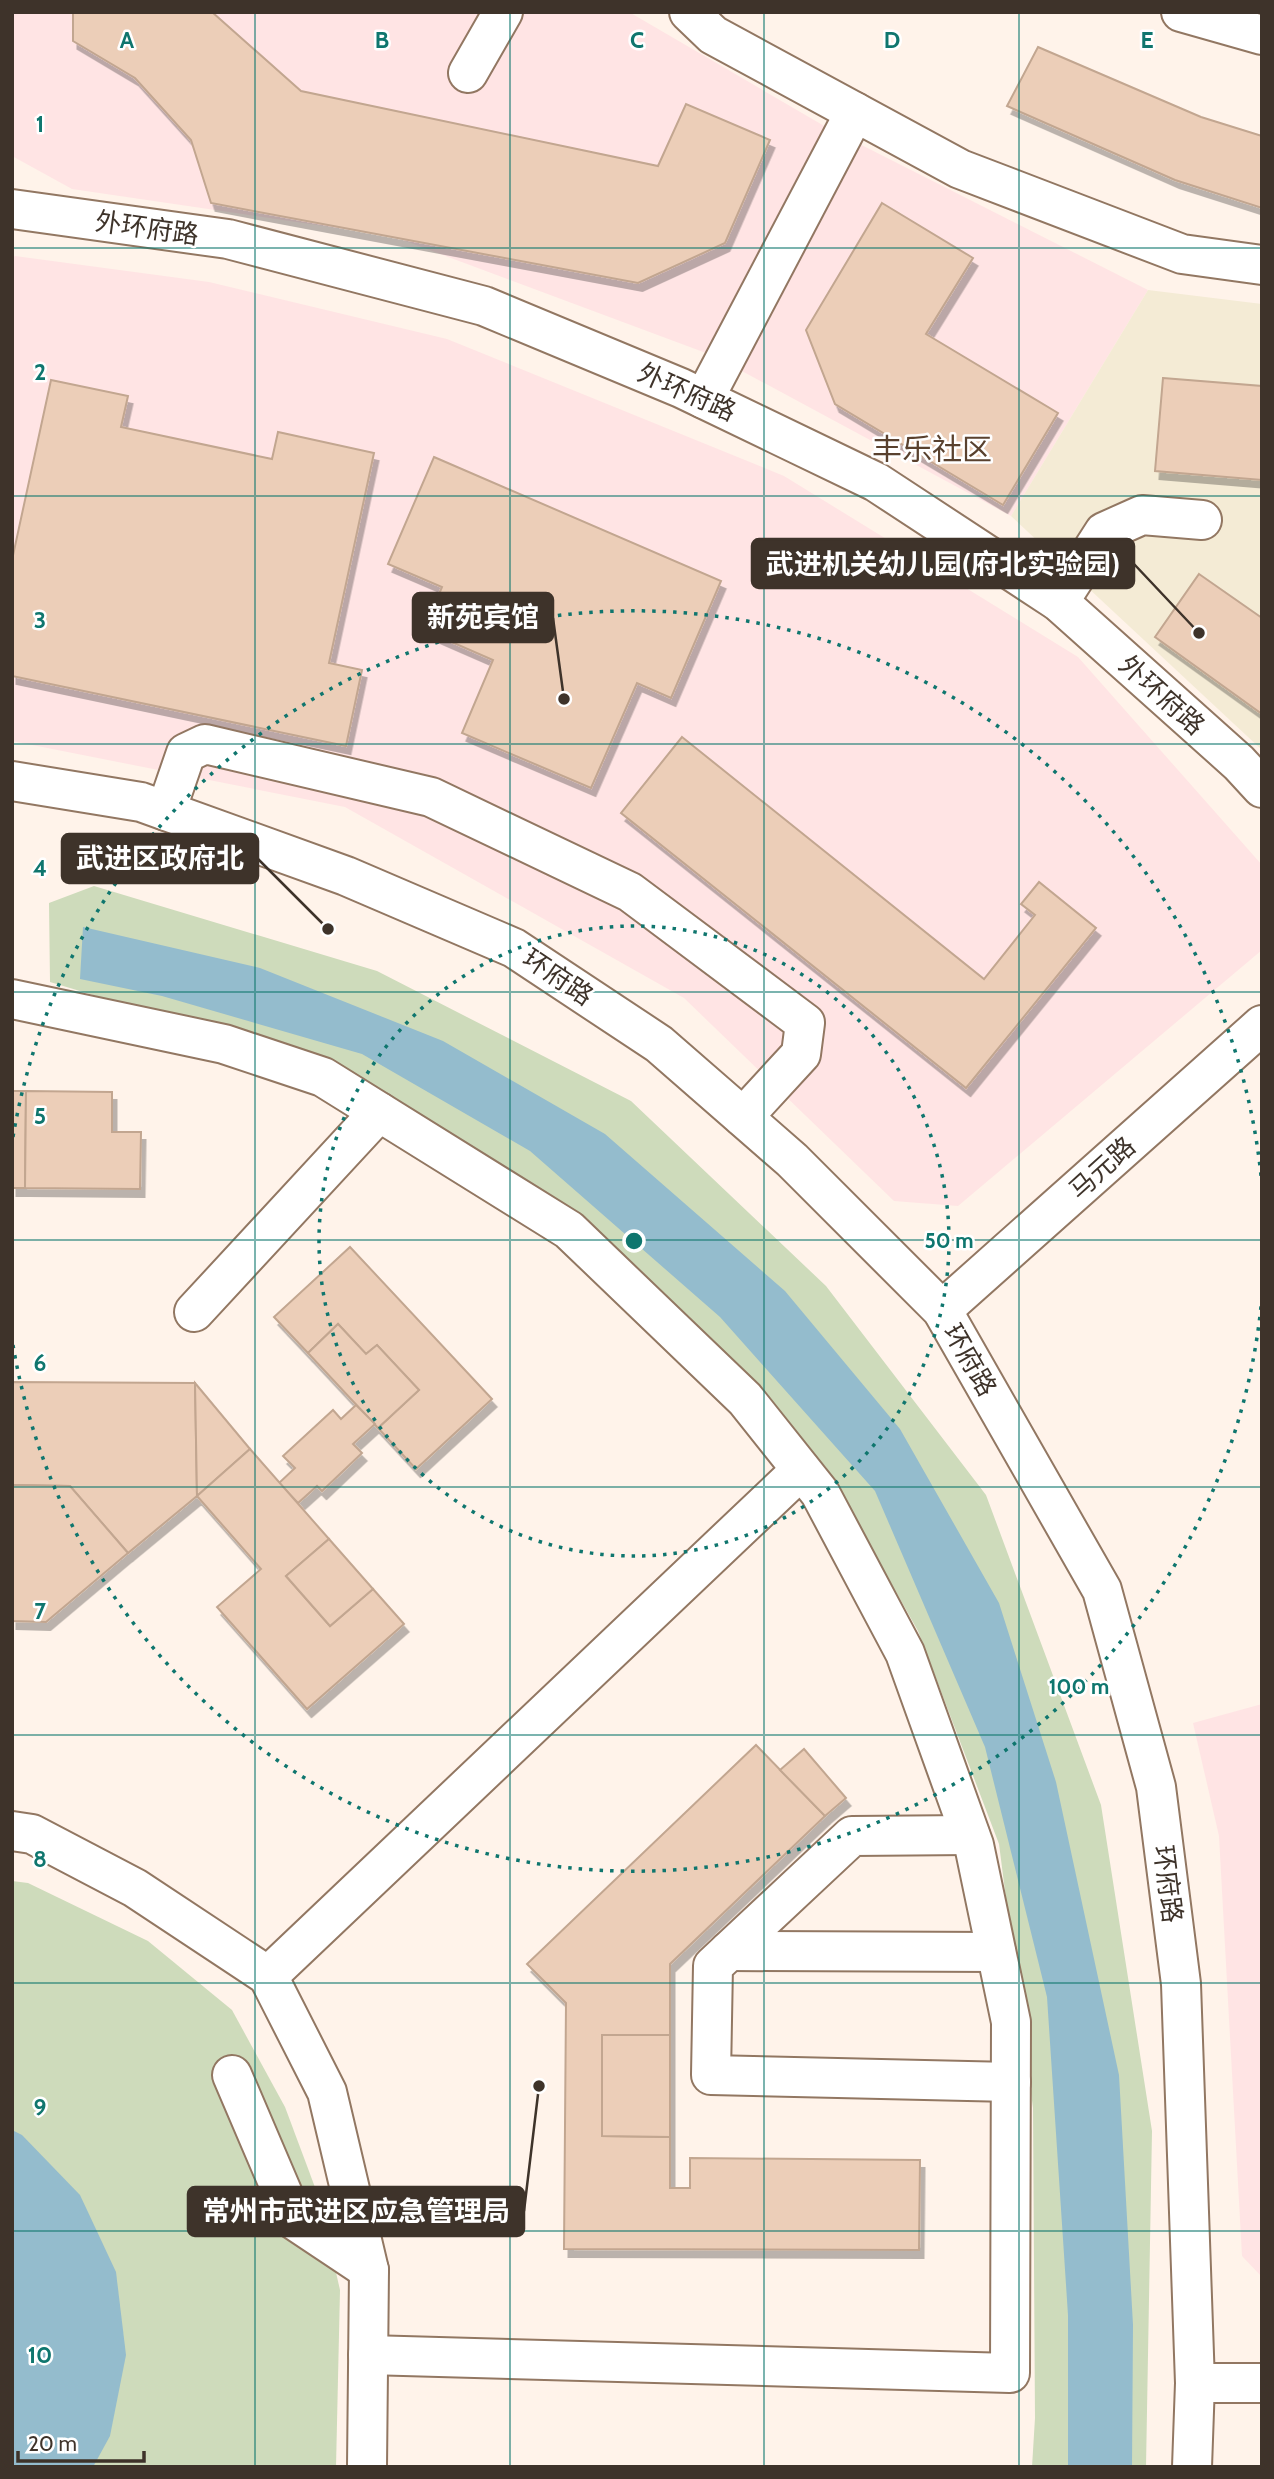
<svg xmlns="http://www.w3.org/2000/svg" width="1274" height="2479" font-family="Cabin,'Noto Sans SC',sans-serif">
  <style>
    .commercial { fill: #ffe4e4 }
    .education { fill: #f4ebd5 }
    .green { fill: #cedbbb }
    .water { fill: #94bccd }
    .building { fill: #ecceb8; stroke: #c2a690; stroke-width: 2; filter: url(#shadow) }
    .lines { fill: none; stroke-linecap: round; stroke-linejoin: round }
    .minor-casing { stroke: #927762; stroke-width: 42 }
    .minor { stroke: #fff; stroke-width: 38 }
    .grid { fill: none; stroke: #0f766e; stroke-width: 2; stroke-opacity: 0.55 }
    .ring { fill: none; stroke: #0f766e; stroke-width: 3.5; stroke-dasharray: 3.5 7 }
    .labels { text-anchor: middle; stroke-width: 5; stroke-linejoin: round; paint-order: stroke }
    .street-label { font-size: 26px; fill: #3e332a; stroke: #fff }
    .quarter-label { font-size: 30px; fill: #59412e; stroke: #fff }
    .grid-label { font-size: 23px; text-anchor: middle; font-weight: bold; fill: #0f766e; stroke: #fff; stroke-width: 5; stroke-linejoin: round; paint-order: stroke }
    .centre { fill: #0f766e; stroke: #fff; stroke-width: 3.5 }
    .ring-label { font-size: 21px; text-anchor: middle; font-weight: bold; fill: #0f766e; stroke: #fff; stroke-width: 5; stroke-linejoin: round; paint-order: stroke }
    .leader { fill: none; stroke: #3e332a; stroke-width: 2.5 }
    .callout-dot { fill: #3e332a; stroke: #fff; stroke-width: 2.5 }
    .callout { fill: #3e332a; stroke: #3e332a; stroke-width: 2.5 }
    .callout-label { font-size: 28px; text-anchor: middle; font-weight: bold; fill: #fff }
  </style>
  <defs>
    <filter id="shadow"><feDropShadow dx="4.5" dy="8" stdDeviation="0" flood-color="#0004"/></filter>
  </defs>
  <rect width="100%" height="100%" fill="#fff3ea"/>
  <!-- commercial -->
  <g class="commercial">
    <path d="M12,12h617l197,115 322,163 -137,226 -297,-160 -322,-120 -320,-47 -60,-33z"/>
    <path d="M15,256l194,26 238,57 337,137 294,181 184,208v85l-304,256 -64,-5 -210,-203 -339,-191 -333,-66v-483z"/>
    <path d="M1262,1704v573l-20,-21 -23,-420 -26,-113z"/>
  </g>
  <!-- education -->
  <path class="education" d="M1148,290l114,14v446l-251,-234z"/>
  <!-- green -->
  <g class="green">
    <path d="M94,886l283,85 254,130 195,185 160,209 115,310 51,326 -6,336h-114l3,-49 -2,-310 -34,-264 -81,-213 -92,-164 -247,-252 -260,-152 -269,-81 -1,-79z"/>
    <path d="M12,1881l16,2 120,58 84,69 53,97 34,91 21,92 -4,177h-324z"/>
  </g>
  <!-- water -->
  <g class="water">
    <path d="M83,927l177,41 183,73 162,93 180,157 115,138 99,174 57,179 63,293 14,250 -1,142h-64v-152l-21,-318 -62,-250 -110,-256 -155,-174 -190,-166 -168,-97 -200,-58 -82,-17z"/>
    <path d="M12,2130l10,5 58,60 36,77 10,83 -16,81 -17,31h-81z"/>
  </g>
  <!-- building -->
  <g class="building">
    <path d="M73,12h139l89,79 357,75 28,-62 84,36 -45,103 -87,40 -427,-80 -20,-63 -56,-62 -62,-37z"/>
    <path d="M1038,47l163,70 61,19v72l-87,-28 -168,-74z"/>
    <path d="M882,203l91,55 -47,76 132,79 -55,92 -168,-101 -29,-74z"/>
    <path d="M1163,378l99,8v94l-107,-9z"/>
    <path d="M51,380l77,16 -7,31 151,32 6,-27 96,21 -45,210 33,7 -16,76 -334,-70v-116z"/>
    <path d="M434,457l287,124 -50,117 -34,-15 -46,105 -129,-55 31,-73 -69,-30 18,-43 -54,-23z"/>
    <path d="M1199,574l63,44v96l-107,-77z"/>
    <path d="M682,737l302,242 51,-64 -14,-11 18,-22 57,46 -130,160 -345,-275z"/>
    <path d="M12,1091h14l-1,97h-13z"/>
    <path d="M26,1091l86,1v40h29l-1,57 -115,-1z"/>
    <path d="M350,1247l142,152 -76,70 -38,-41 41,-38 -42,-45 -11,9 -28,-30 -30,29 -34,-36z"/>
    <path d="M338,1324l28,30 11,-9 42,45 -41,38 -70,-75z"/>
    <path d="M12,1382l183,1 2,113 -69,57 -58,-67 -58,-1z"/>
    <path d="M195,1383l55,66 -53,47z"/>
    <path d="M356,1405l19,19 -22,20 9,9 -40,38 -5,-5 -19,17 -19,-20 16,-15 -12,-12 50,-46 8,9z"/>
    <path d="M250,1449l79,90 -43,37 44,50 43,-37 31,35 -97,85 -90,-102 44,-38 -64,-73z"/>
    <path d="M12,1485l58,1 58,67 -82,69 -34,-1z"/>
    <path d="M329,1539l44,50 -43,37 -44,-50z"/>
    <path d="M756,1745l69,71 -155,148v71h-68v101l68,1v51h20v-30l230,2 -1,90 -355,-1 2,-246 -39,-39z"/>
    <path d="M804,1749l42,49 -21,18 -45,-46z"/>
    <path d="M602,2035h68v102l-68,-1z"/>
  </g>
  <g class="lines">
    <!-- minor casing -->
    <g class="minor-casing">
      <g id="minor">
        <path d="M689,12l24,23 247,134 222,85 80,11"/>
        <path d="M1181,12l81,23"/>
        <path d="M468,73l35,-61"/>
        <path d="M12,209l216,30 256,67 197,82 195,94 183,120 180,161 23,25"/>
        <path d="M704,399l151,-287"/>
        <path d="M1059,602l45,-70 38,-17 60,5"/>
        <path d="M12,781l129,21 205,74 168,72 145,96 133,116 150,150 160,280 54,197 25,197 14,399 -3,84"/>
        <path d="M166,811l20,-58 19,-9 226,53 199,95 175,131 -4,31 -58,63"/>
        <path d="M12,999l212,45 99,33 246,153 176,169 75,94 85,160 69,192 37,177 -1,351 -642,-18"/>
        <path d="M942,1310l320,-285"/>
        <path d="M194,1312l185,-200"/>
        <path d="M12,1831l20,3 103,54 133,88 59,116 42,178 -2,197"/>
        <path d="M970,1835l-118,1 -139,130 -2,109 300,7"/>
        <path d="M729,1951l267,1"/>
        <path d="M268,1976l533,-506"/>
        <path d="M232,2075l62,145 75,50"/>
        <path d="M1195,2383h67"/>
      </g>
    </g>
    <!-- minor -->
    <use href="#minor" class="minor"/>
  </g>
  <!-- grid -->
  <path class="grid" d="M255,12v2455M510,12v2455M764,12v2455M1019,12v2455M12,248h1250M12,496h1250M12,744h1250M12,992h1250M12,1240h1250M12,1487h1250M12,1735h1250M12,1983h1250M12,2231h1250"/>
  <!-- distance rings -->
  <g class="ring">
    <circle cx="634" cy="1241" r="315"/>
    <path d="M1262 1296A630 630 0 0 1 13 1345M13 1137A630 630 0 0 1 1262 1186"/>
  </g>
  <g class="labels">
    <!-- street labels -->
    <g class="street-label">
      <text transform="translate(147 228) rotate(8)" y="9">外环府路</text>
      <text transform="translate(687 392) rotate(24)" y="9">外环府路</text>
      <text transform="translate(1162 695) rotate(42)" y="9">外环府路</text>
      <text transform="translate(558 977) rotate(34)" y="9">环府路</text>
      <text transform="translate(1102 1168) rotate(-42)" y="9">马元路</text>
      <text transform="translate(970 1360) rotate(60)" y="9">环府路</text>
      <text transform="translate(1168 1884) rotate(83)" y="9">环府路</text>
    </g>
    <!-- quarter labels -->
    <g class="quarter-label">
      <text x="932" y="460">丰乐社区</text>
    </g>
  </g>
  <g class="grid-label">
    <text x="127" y="48">A</text>
    <text x="382" y="48">B</text>
    <text x="637" y="48">C</text>
    <text x="892" y="48">D</text>
    <text x="1147" y="48">E</text>
    <text x="40" y="132">1</text>
    <text x="40" y="380">2</text>
    <text x="40" y="628">3</text>
    <text x="40" y="876">4</text>
    <text x="40" y="1124">5</text>
    <text x="40" y="1371">6</text>
    <text x="40" y="1619">7</text>
    <text x="40" y="1867">8</text>
    <text x="40" y="2115">9</text>
    <text x="40" y="2363">10</text>
  </g>
  <circle cx="634" cy="1241" r="10" class="centre"/>
  <g class="ring-label">
    <text x="949" y="1248">50 m</text>
    <text x="1079" y="1694">100 m</text>
  </g>
  <!-- callouts -->
  <path class="leader" d="M1199 633L1134 564M564 699L553 618M328 929L258 859M539 2086L524 2211"/>
  <g class="callout-dot">
    <circle cx="1199" cy="633" r="7"/>
    <circle cx="564" cy="699" r="7"/>
    <circle cx="328" cy="929" r="7"/>
    <circle cx="539" cy="2086" r="7"/>
  </g>
  <g class="callout">
    <rect x="752" y="539" width="382" height="49" rx="7"/>
    <rect x="413" y="593" width="140" height="49" rx="7"/>
    <rect x="62" y="834" width="196" height="49" rx="7"/>
    <rect x="188" y="2187" width="336" height="49" rx="7"/>
  </g>
  <g class="callout-label">
    <text x="943" y="574">武进机关幼儿园(府北实验园)</text>
    <text x="483" y="627">新苑宾馆</text>
    <text x="160" y="868">武进区政府北</text>
    <text x="356" y="2221">常州市武进区应急管理局</text>
  </g>
  <!-- border -->
  <rect width="1274" height="2479" fill="none" stroke="#3e332a" stroke-width="28"/>
  <!-- scale -->
  <path d="M18 2451v10h126v-10" fill="none" stroke="#3e332a" stroke-width="3.5"/>
  <text x="28" y="2451" font-size="21" fill="#3e332a" stroke="#ffffff" stroke-width="5" paint-order="stroke">20 m</text>
</svg>
